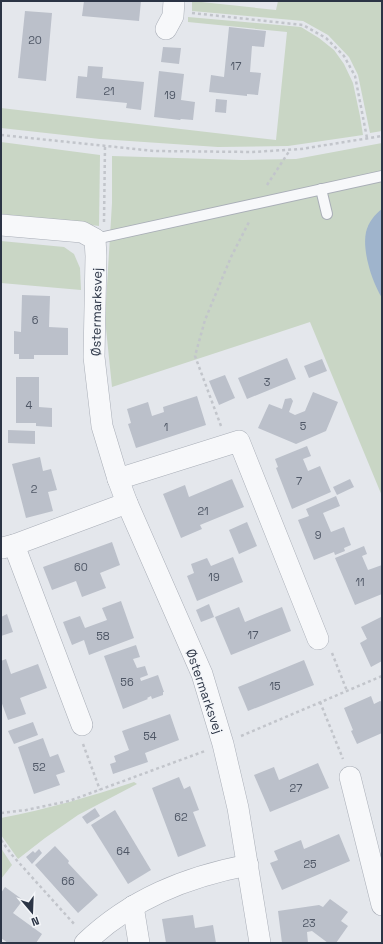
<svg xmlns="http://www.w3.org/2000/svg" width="383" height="944" font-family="'Space Grotesk',sans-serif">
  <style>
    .green { fill: #c9d6c5 }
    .water { fill: #9fb4cc }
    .building { fill: #bbc0ca }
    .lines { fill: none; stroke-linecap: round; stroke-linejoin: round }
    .lane-casing { stroke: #a9aeb7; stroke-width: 12 }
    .street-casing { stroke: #a9aeb7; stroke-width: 22 }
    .path { stroke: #c2c5cb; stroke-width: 2.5; stroke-dasharray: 3 3; stroke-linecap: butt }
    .lane { stroke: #f7f8fa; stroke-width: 10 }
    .street { stroke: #f7f8fa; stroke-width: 21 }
    .labels { text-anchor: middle; stroke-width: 3; stroke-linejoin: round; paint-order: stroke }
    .number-label { font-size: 11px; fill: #4f5766 }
    .street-label { font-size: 13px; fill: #2b3445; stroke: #f4f6f9 }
  </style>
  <rect width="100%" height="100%" fill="#e4e7ec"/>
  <!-- green -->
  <g class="green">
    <path d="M192,1l84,9 2,-9h104v130l-12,2 -12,-58 -9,-18 -21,-22 -25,-14 -111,-10z"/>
    <path d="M188,17l113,10 18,11 15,12 10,14 9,19 7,33 3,19 -75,11 -70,1 -118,-8 -99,-11v-20l275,32 11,-108 -99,-10z"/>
    <path d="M1,142l99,13 -1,71 -98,-12z"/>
    <path d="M382,143v353l-72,-174 -198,65 -7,-68 7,-116v-47l130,4 54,-1z"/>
    <path d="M1,241l63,6 10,7 6,14 1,22 -80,-7z"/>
    <path d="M134,782l3,2 -59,31 -33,23 -27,21 -17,-24v-17c47,-9 88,-21 133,-36z"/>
    <path d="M1,848l11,17 -11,14z"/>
  </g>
  <!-- water -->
  <path class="water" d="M382,209v89c-10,-16 -20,-47 -16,-66 2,-9 9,-18 16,-23z"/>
  <!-- building -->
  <g class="building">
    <path d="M84,1h57l-2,20 -57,-5z"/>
    <path d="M25,11l27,2 -6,68 -28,-3z"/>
    <path d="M229,27l37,4 -2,16 -12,-1 -2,26 11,1 -3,22 -11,-1v2l-38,-4 2,-17 13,2z"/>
    <path d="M163,47l18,1 -2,16 -18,-2z"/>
    <path d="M88,66l15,1 -1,11 42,4 -3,28 -15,-2 1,-5 -51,-5 2,-22 9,1z"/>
    <path d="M159,71l25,3 -3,26 14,2 -2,18 -12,-1 -1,1 -26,-3z"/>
    <path d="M216,99l11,1 -1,13 -11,-1z"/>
    <path d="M22,295l28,1 -1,31 19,1v27h-34v4h-15v-5h-5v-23l7,1z"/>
    <path d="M287,358l9,21 -49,20 -9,-21z"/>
    <path d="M322,359l5,12 -18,7 -5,-12z"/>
    <path d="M225,375l10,23 -16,7 -10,-24z"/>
    <path d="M16,377h23v30l13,1v19l-16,-1v-3h-20z"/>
    <path d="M313,392l25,10 -12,29 -30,13 -38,-16 11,-24 13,5 3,-10 6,-1 2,3 -4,11 6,3 10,-4z"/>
    <path d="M197,396l9,29 -70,23 -8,-24 3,-1 -4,-14 21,-7 4,14 12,-4 -1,-5z"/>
    <path d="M8,430l27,1v13l-27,-1z"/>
    <path d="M307,446l4,10 -8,3 5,12 12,-5 11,26 -39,17 -16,-41 2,-1 -3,-8z"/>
    <path d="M40,457l3,14 8,-2 6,21 -9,2 5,19 -27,7 -14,-54z"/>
    <path d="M232,479l12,28 -44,18 2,4 -21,9 -18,-44 22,-9 4,12z"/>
    <path d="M350,479l4,8 -17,8 -4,-8z"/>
    <path d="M336,496l4,10 -17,7 8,19 13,-5 7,18 -7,3 1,3 -10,4 -1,-3 -20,8 -16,-40 11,-4 -3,-7z"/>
    <path d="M247,522l10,24 -18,8 -10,-24z"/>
    <path d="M112,542l8,23 -20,8 6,15 -24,9 -6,-16 -24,9 -9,-23z"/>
    <path d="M364,546l3,8 -5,2 6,14 14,-5v29l-27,11 -20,-47z"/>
    <path d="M233,557l10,25 -46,19 -10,-25 7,-3 -3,-9 16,-6 4,8z"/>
    <path d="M121,601l13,37 -45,17 -5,-15 -12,5 -9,-23 17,-6 5,12 22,-8 -5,-12z"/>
    <path d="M209,604l5,13 -13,5 -5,-12z"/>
    <path d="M239,607l6,15 37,-15 9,24 -60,24 -16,-38z"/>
    <path d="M7,614l6,18 -12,4v-19z"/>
    <path d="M381,617l1,44 -11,6 -11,-24 7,-4 -6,-12z"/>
    <path d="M136,645l4,12 -7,2 4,9 8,-2 3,9 -8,3 1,3 17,-6 6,17h-1v3l-11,4 -1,-3 -4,2 1,1 -25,10 -19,-53z"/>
    <path d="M6,659l5,15 27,-10 9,24 -27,10 6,16 -18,6 -7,-19v-40z"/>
    <path d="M304,660l10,25 -66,26 -10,-24z"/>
    <path d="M371,696l3,8 6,-3 2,1v31l-25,11 -6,-13 2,-1 -9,-22z"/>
    <path d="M170,714l9,26 -34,13 3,9 -35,12 -3,-10 6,-2 -2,-6 15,-6 -7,-19z"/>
    <path d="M33,722l5,13 -24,9 -6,-13z"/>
    <path d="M43,738l7,19 8,-3 7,18 -9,3 4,10 -26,9 -16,-47z"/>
    <path d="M318,763l11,25 -59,24 -16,-37 20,-8 5,13z"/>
    <path d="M179,777l5,12 6,-3 9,24 -6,2 13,34 -28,11 -26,-69z"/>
    <path d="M95,808l5,8 -13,8 -5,-7z"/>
    <path d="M115,810l36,60 -23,14 -37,-59z"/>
    <path d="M339,834l11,27 -68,29 -12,-27 8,-3 -4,-9 27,-11 3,9z"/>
    <path d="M55,846l14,15 -1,2 30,32 -20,18 -43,-48z"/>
    <path d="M39,849l3,4 -10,11 -6,-7 7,-6 2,2z"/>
    <path d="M5,887l18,13 -10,13 29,21 -6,9h-28l-7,-5v-45z"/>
    <path d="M330,899l18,13 -7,9 7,5 -12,17h-8l-16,-12 -5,1 1,11h-26l-4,-32 41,-6 4,2z"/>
    <path d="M193,915l2,13 18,-3 3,18h-50l-4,-24z"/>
  </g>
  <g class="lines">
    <!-- lane casing -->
    <g class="lane-casing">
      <g id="lane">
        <path d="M321,189l6,25"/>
        <path d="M95,239l287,-63"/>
      </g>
    </g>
    <!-- street casing -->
    <g class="street-casing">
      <g id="street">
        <path d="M166,29l7,-13 1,-15"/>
        <path d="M1,225l81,7 13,7 1,17 -2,101 8,69 16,53 9,24 75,171 21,70 15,64 22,135"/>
        <path d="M118,479l121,-38 79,198"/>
        <path d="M14,545l68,180"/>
        <path d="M2,548l12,-3 113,-42"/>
        <path d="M350,777l32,128"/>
        <path d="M133,906l6,37"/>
        <path d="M85,943c46,-44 101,-66 163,-78"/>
      </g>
    </g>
    <!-- path -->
    <g class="path">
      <path d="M192,13l111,12 23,13 18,18 11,20 12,62"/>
      <path d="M1,135l153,16 99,1 48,-3 81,-13"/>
      <path d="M267,185l23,-35"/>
      <path d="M104,222l1,-76"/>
      <path d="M221,426l-26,-70 10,-36 26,-63 19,-37"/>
      <path d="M332,653l15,38"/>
      <path d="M320,702l23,57"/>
      <path d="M241,736l141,-60"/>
      <path d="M83,744l17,46"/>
      <path d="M1,813l25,-3 43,-9 136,-50"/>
      <path d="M1,840l11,15 63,70"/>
    </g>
    <!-- lane -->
    <use href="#lane" class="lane"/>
    <!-- street -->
    <use href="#street" class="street"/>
  </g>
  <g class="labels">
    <!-- number labels -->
    <g class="number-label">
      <text x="35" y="44">20</text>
      <text x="236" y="70">17</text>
      <text x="109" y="95">21</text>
      <text x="170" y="99">19</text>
      <text x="35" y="324">6</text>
      <text x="267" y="386">3</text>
      <text x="29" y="409">4</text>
      <text x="303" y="430">5</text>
      <text x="166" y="431">1</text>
      <text x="299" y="485">7</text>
      <text x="34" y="493">2</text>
      <text x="203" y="515">21</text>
      <text x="318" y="539">9</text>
      <text x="81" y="571">60</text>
      <text x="214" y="581">19</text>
      <text x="360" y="586">11</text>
      <text x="253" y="639">17</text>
      <text x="103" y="640">58</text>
      <text x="127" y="686">56</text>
      <text x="275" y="690">15</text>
      <text x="150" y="740">54</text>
      <text x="39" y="771">52</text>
      <text x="296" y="792">27</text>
      <text x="181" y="821">62</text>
      <text x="123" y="855">64</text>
      <text x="310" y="868">25</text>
      <text x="68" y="885">66</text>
      <text x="309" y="927">23</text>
    </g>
    <!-- street labels -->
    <g class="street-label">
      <text transform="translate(96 312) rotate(-89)" y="5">Østermarksvej</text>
      <text transform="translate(205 691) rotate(71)" y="5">Østermarksvej</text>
    </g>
  </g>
  <!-- border -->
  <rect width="383" height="944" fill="none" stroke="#2b3445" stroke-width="4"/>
  <!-- north arrow -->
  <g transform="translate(32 912) rotate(161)" stroke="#f4f6f9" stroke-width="3" paint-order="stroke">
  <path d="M0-3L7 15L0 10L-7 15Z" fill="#2b3445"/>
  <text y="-6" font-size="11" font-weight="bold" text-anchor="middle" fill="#2b3445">N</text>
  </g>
</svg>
